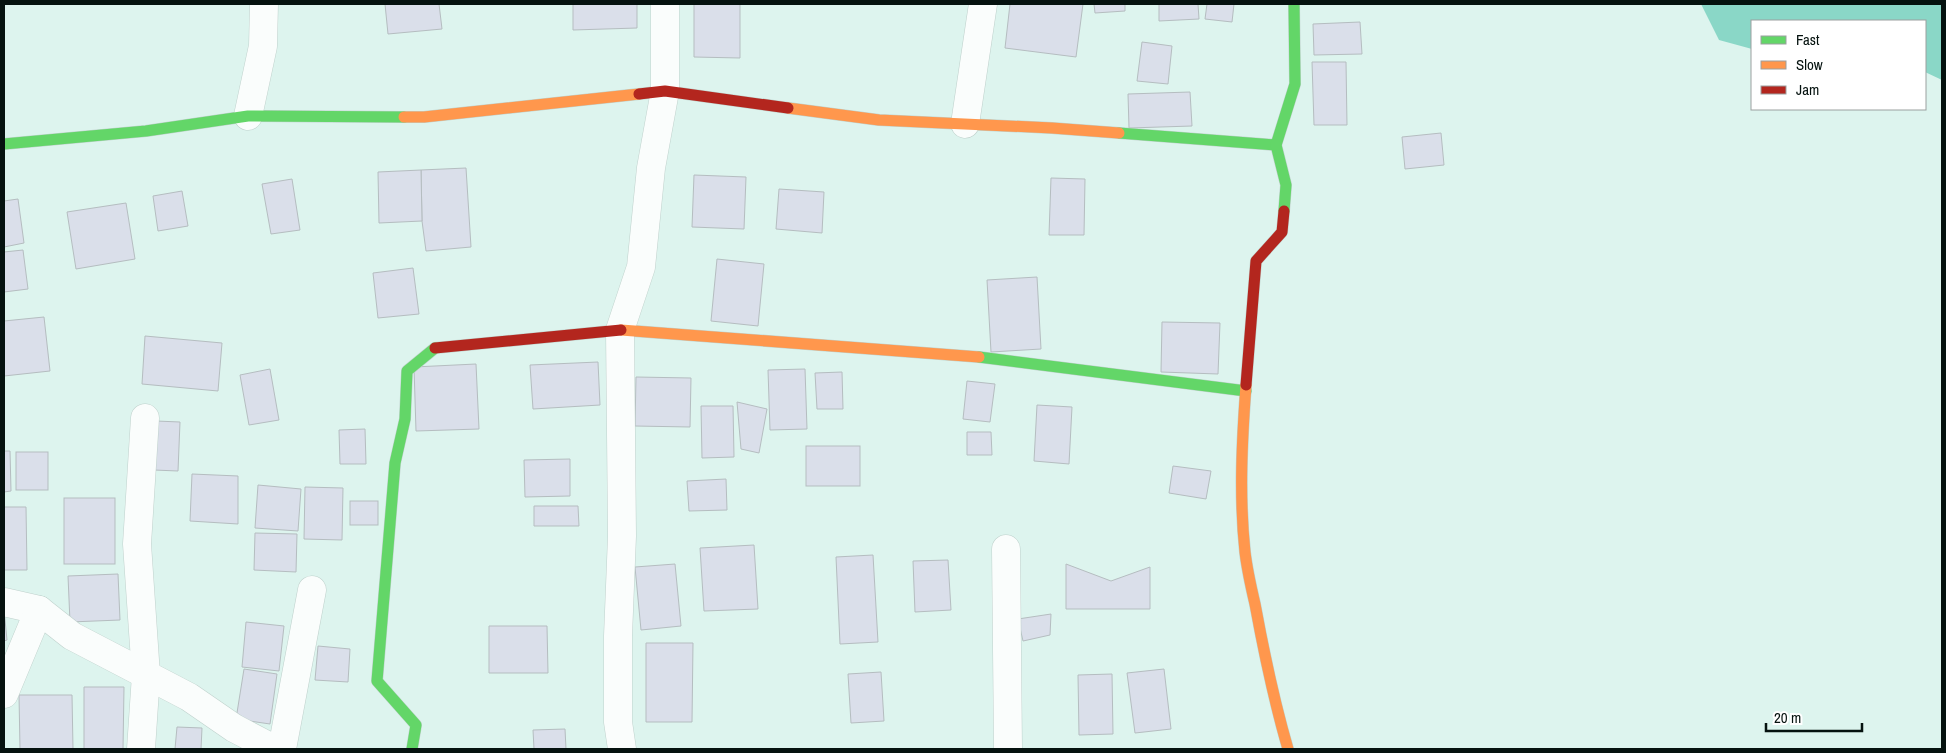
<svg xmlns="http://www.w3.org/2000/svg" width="1946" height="753" font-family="'Archivo Narrow',sans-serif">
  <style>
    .water { fill: #8ad7c7 }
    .building { fill: #dadfea; stroke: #b5bdc0 }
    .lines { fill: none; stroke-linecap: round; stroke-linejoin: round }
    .street-casing { stroke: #bfd1cc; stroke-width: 29 }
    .fast-casing { stroke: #bfd1cc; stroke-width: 12 }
    .slow-casing { stroke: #bfd1cc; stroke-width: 12 }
    .jam-casing { stroke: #bfd1cc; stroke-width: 12 }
    .street { stroke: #fafdfc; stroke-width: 28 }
    .fast { stroke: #63d668; stroke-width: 11 }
    .slow { stroke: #ff974d; stroke-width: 11 }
    .jam { stroke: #b3261e; stroke-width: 11 }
  </style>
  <rect width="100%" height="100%" fill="#ddf4ee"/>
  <!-- water -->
  <path class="water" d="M1701,4h241v76l-17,-8v-51h-173v28l-33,-9z"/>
  <!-- building -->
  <g class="building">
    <path d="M385,4h54l3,25 -54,5z"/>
    <path d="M573,4h64v24l-64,2z"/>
    <path d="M694,4h46v54l-46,-1z"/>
    <path d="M1010,4h73l-7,53 -71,-9z"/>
    <path d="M1094,4h31v7l-30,2z"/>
    <path d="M1159,4h39l1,15 -40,2z"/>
    <path d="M1207,4h27l-2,18 -27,-3z"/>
    <path d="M1360,22l2,32 -48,1 -1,-31z"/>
    <path d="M1142,42l30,4 -4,38 -31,-3z"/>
    <path d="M1312,62h34l1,63h-33z"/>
    <path d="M1190,92l2,34 -63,2 -1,-34z"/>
    <path d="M1441,133l3,32 -39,4 -3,-32z"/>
    <path d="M466,168l5,79 -45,4 -4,-30 -1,-51z"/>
    <path d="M421,170l1,51 -43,2 -1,-51z"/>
    <path d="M694,175l52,2 -2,52 -52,-2z"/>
    <path d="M1051,178l34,1 -1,56h-35z"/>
    <path d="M292,179l8,51 -29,4 -9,-50z"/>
    <path d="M779,189l45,3 -2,41 -46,-4z"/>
    <path d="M182,191l6,35 -30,5 -5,-35z"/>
    <path d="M18,199l6,44 -20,4v-46z"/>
    <path d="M126,203l9,56 -59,10 -9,-57z"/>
    <path d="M23,250l5,39 -24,3v-40z"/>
    <path d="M717,259l47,5 -6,62 -47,-5z"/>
    <path d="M413,268l6,46 -41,4 -5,-45z"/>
    <path d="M1037,277l4,72 -50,3 -4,-72z"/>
    <path d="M44,317l6,54 -46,5v-55z"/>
    <path d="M1162,322l58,1 -2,51 -57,-2z"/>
    <path d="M145,336l77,7 -4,48 -76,-7z"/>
    <path d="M598,362l2,43 -67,4 -3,-44z"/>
    <path d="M476,364l3,65 -63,2 -2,-64z"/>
    <path d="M270,369l9,51 -30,5 -9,-50z"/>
    <path d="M805,369l2,60 -37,1 -2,-60z"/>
    <path d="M842,372l1,37h-26l-2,-36z"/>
    <path d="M636,377l55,1 -1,49 -55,-1z"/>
    <path d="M967,381l28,3 -5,38 -27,-3z"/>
    <path d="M737,402l30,7 -8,44 -18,-4z"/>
    <path d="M1037,405l35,2 -3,57 -35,-3z"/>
    <path d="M701,406h32l1,51 -32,1z"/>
    <path d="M156,421l24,1 -2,49 -24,-1z"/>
    <path d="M365,429l1,35h-26l-1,-34z"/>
    <path d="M967,432h24l1,23h-25z"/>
    <rect x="806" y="446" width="54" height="40"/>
    <path d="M4,451h6l1,40 -7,1z"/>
    <rect x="16" y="452" width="32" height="38"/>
    <path d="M570,459v37l-45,1 -1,-37z"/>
    <path d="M1173,466l38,5 -5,28 -37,-6z"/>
    <path d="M192,474l46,2v48l-48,-3z"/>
    <path d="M726,479l1,31 -38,1 -2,-30z"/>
    <path d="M258,485l43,4 -3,42 -43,-3z"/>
    <path d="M305,487l38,1 -1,52 -38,-1z"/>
    <rect x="64" y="498" width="51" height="66"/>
    <rect x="350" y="501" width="28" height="24"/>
    <path d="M534,506h44l1,20h-45z"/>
    <path d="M4,507h22l1,63h-23z"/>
    <path d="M255,533l42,1 -1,38 -42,-2z"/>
    <path d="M754,545l4,64 -54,2 -4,-63z"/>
    <path d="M873,555l5,87 -38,2 -4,-87z"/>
    <path d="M948,560l3,50 -36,2 -2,-51z"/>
    <path d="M675,564l6,62 -40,4 -6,-63z"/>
    <path d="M1066,564l45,17 39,-14v42h-84z"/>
    <path d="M118,574l2,46 -50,2 -2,-46z"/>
    <path d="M4,610l3,30 -3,1z"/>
    <path d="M1051,614l-1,21 -27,6 -5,-22z"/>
    <path d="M246,622l38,4 -5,45 -37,-4z"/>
    <path d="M489,626h58l1,47h-59z"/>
    <path d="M646,643h47l-1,79h-46z"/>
    <path d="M318,646l32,3 -2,33 -33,-2z"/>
    <path d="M244,669l33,5 -7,50 -34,-5z"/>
    <path d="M1164,669l7,60 -36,4 -8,-60z"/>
    <path d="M881,672l3,49 -33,2 -3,-49z"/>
    <path d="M1112,674l1,60 -34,1 -1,-60z"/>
    <path d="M84,687h40l-1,62h-39z"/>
    <path d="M19,695h53l1,54h-53z"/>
    <path d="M177,727l25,1 -1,21h-26z"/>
    <path d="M565,729l1,20h-32l-1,-19z"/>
  </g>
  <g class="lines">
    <!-- street casing -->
    <g class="street-casing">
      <g id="street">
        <path d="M248,116l15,-70 1,-42"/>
        <path d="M965,124l18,-120"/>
        <path d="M1006,549l2,200"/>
        <path d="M4,602l35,8 33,26 117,61 45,31 40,21"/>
        <path d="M4,694l35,-84"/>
        <path d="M141,749l5,-74 -9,-131 8,-126"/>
        <path d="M282,749l30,-159"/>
        <path d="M622,749l-4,-27v-86l4,-100 -2,-206 21,-63 10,-99 14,-77v-87"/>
      </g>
    </g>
    <!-- fast casing -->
    <g class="fast-casing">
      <g id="fast">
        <path d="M1119,133l157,12"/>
        <path d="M4,144l142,-13 102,-15 156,1"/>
        <path d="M1284,211l2,-26 -10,-40 19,-61 -1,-80"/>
        <path d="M979,357l267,34"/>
        <path d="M412,749l4,-24 -39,-44 18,-218 10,-44 2,-48 28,-23"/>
      </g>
    </g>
    <!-- slow casing -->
    <g class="slow-casing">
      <g id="slow">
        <path d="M788,108l91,12 173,8 67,5"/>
        <path d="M404,117h20l215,-23"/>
        <path d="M621,330l358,27"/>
        <path d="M1246,385c-4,55 -7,111 -1,167 2,17 6,35 10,52 9,49 19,97 33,145"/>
      </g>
    </g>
    <!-- jam casing -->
    <g class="jam-casing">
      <g id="jam">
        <path d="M639,94l26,-3 123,17"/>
        <path d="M435,348l186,-18"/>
        <path d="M1246,385l10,-124 26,-29 2,-21"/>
      </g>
    </g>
    <!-- street -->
    <use href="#street" class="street"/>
    <!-- fast -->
    <use href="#fast" class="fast"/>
    <!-- slow -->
    <use href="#slow" class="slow"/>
    <!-- jam -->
    <use href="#jam" class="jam"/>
  </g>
  <!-- border -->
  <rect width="1946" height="753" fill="none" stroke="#05120f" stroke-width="10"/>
  <!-- legend -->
  <rect x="1751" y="20" width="175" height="90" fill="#ffffff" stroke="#9ba09f"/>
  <rect x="1761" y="36" width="25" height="8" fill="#63d668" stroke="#9ba09f"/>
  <text x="1796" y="45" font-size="15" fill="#05120f">Fast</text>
  <rect x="1761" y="61" width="25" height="8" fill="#ff974d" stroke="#9ba09f"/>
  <text x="1796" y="70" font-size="15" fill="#05120f">Slow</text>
  <rect x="1761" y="86" width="25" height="8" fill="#b3261e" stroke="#9ba09f"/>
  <text x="1796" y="95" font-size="15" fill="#05120f">Jam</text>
  <!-- scale -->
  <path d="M1766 723v8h96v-8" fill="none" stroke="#05120f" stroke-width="2.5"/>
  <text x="1774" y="723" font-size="15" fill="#05120f" stroke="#ffffff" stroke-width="4" paint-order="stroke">20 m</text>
</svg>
